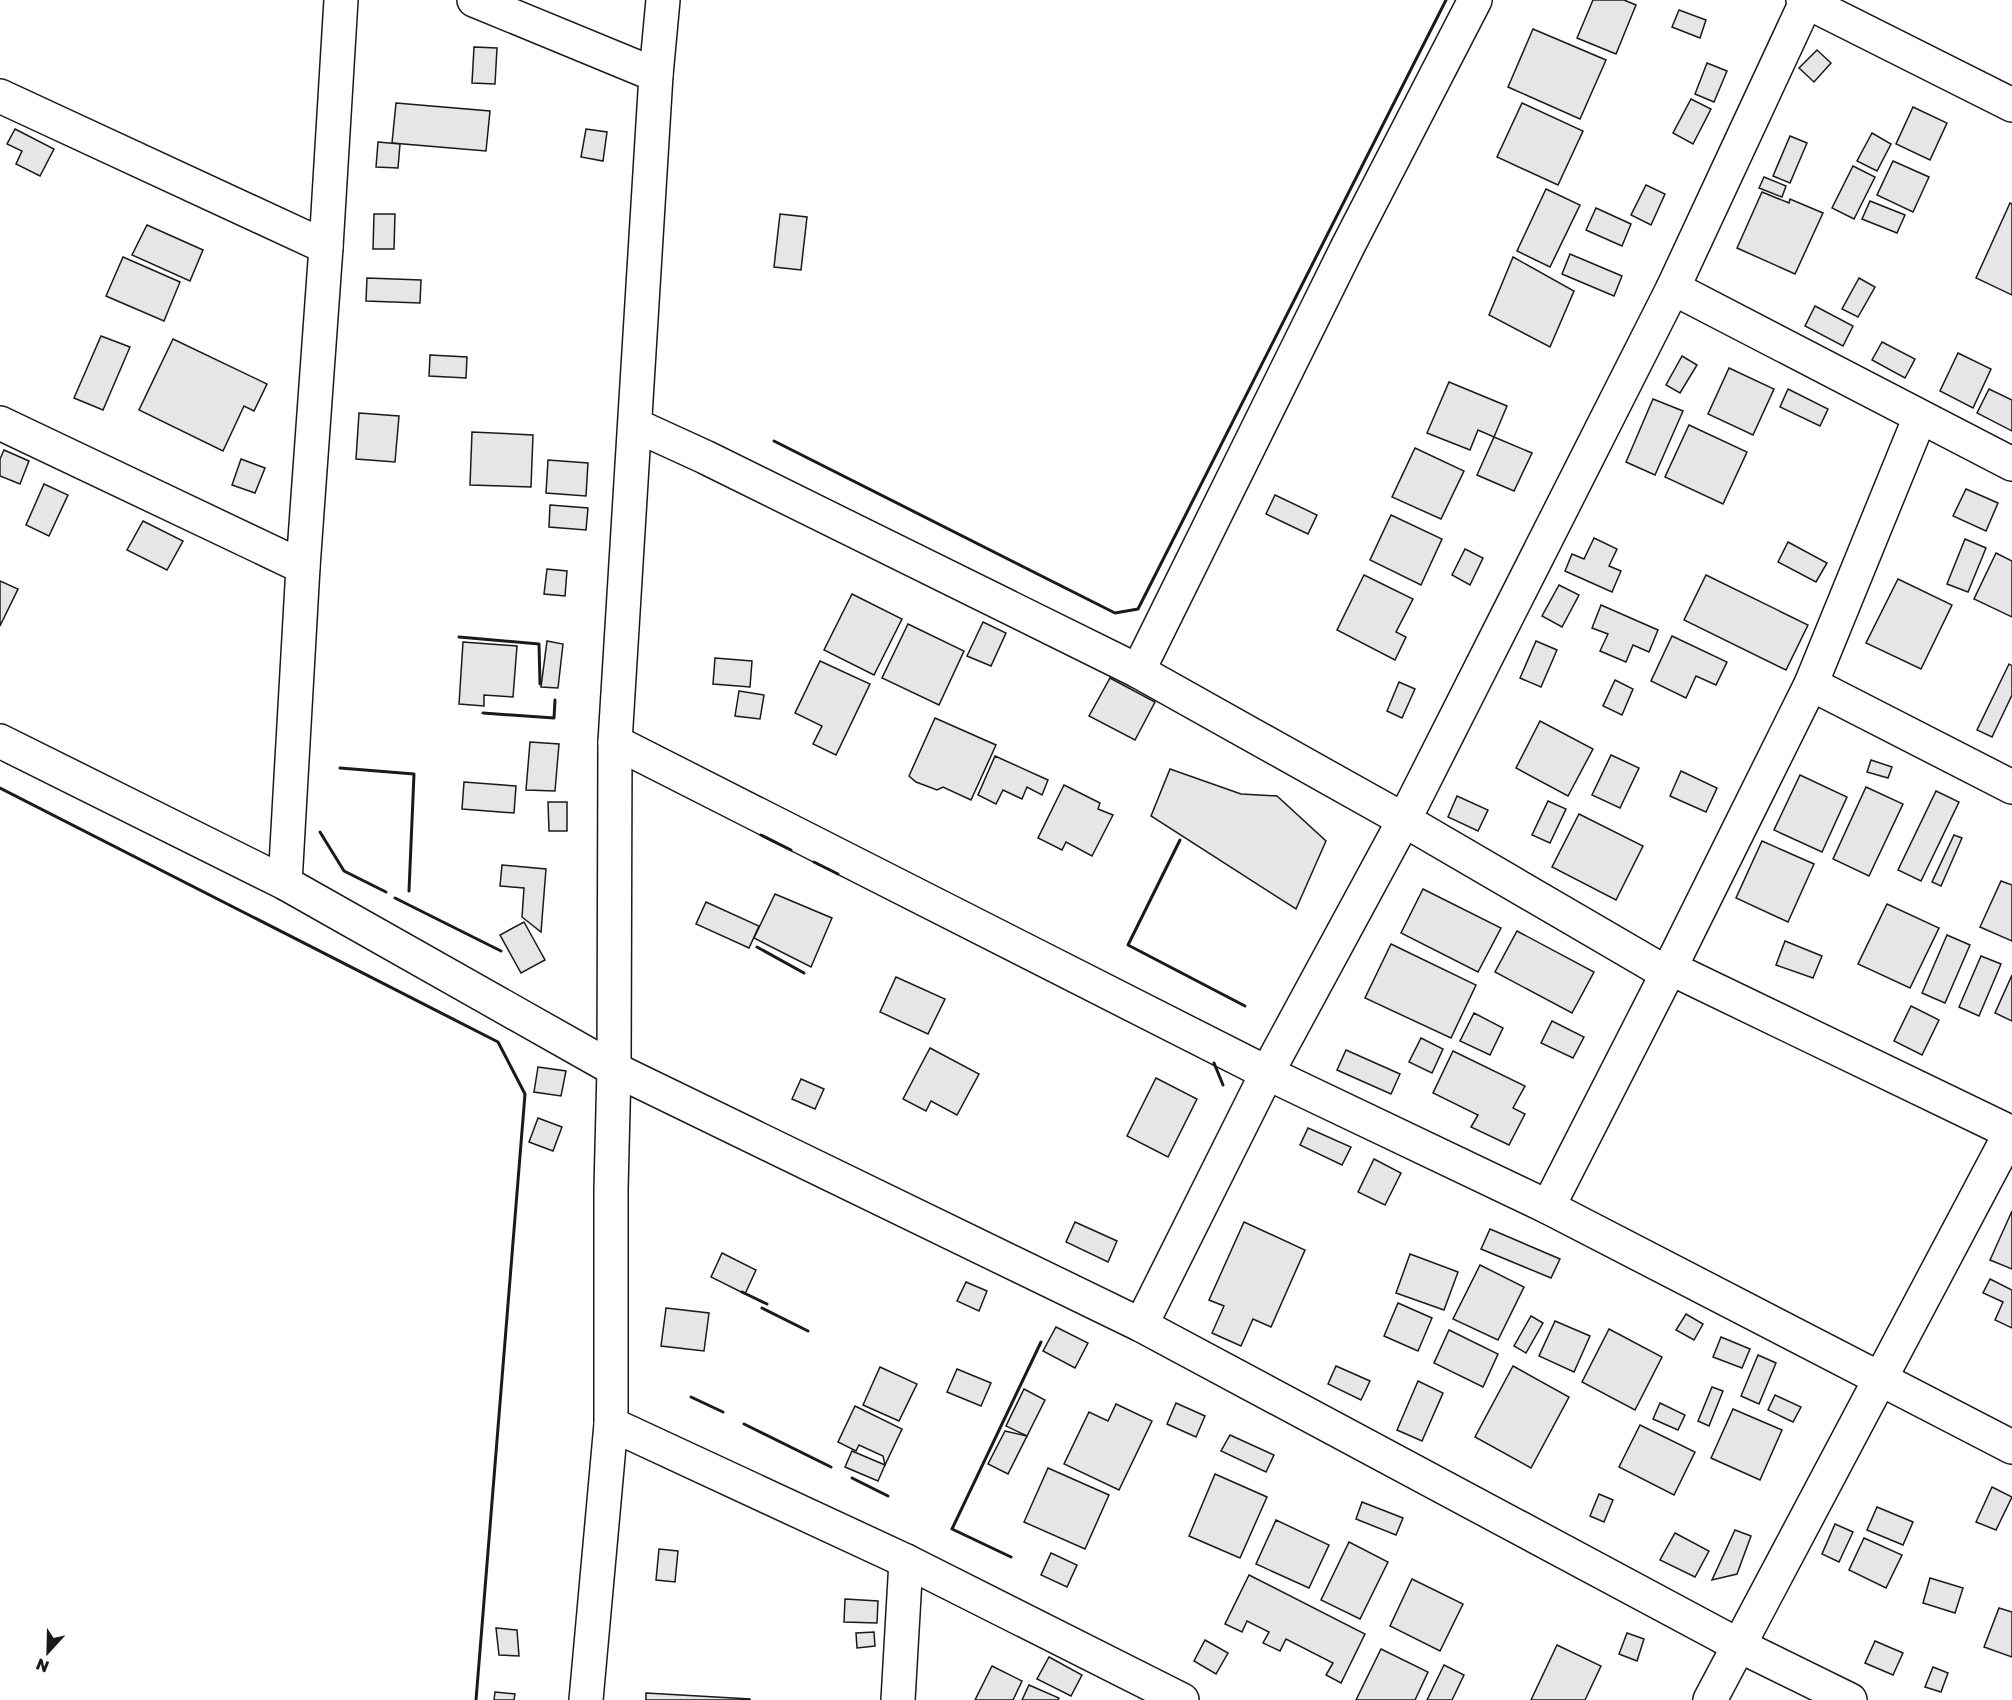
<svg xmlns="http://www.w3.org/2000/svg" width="2012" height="1700" font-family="'Golos Text',sans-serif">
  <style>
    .building { fill: #e6e6e6; stroke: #1a1a1a; stroke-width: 1.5 }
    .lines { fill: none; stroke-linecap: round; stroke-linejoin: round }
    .street-casing { stroke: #1a1a1a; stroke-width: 36 }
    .street { stroke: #fff; stroke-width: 33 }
    .wall { stroke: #1a1a1a; stroke-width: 3 }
  </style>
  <rect width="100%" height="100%" fill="#fff"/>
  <!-- building -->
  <g class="building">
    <path d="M1593,0h31l12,5 -20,49 -39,-16z"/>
    <path d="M1679,10l27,10 -6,18 -28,-11z"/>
    <path d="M1533,29l73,31 -26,59 -72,-32z"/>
    <path d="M474,47l23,1 -2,36 -23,-1z"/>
    <path d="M1817,50l14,13 -17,19 -15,-14z"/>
    <path d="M1707,63l20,8 -13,31 -19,-8z"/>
    <path d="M1691,99l20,10 -18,35 -20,-11z"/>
    <path d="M396,103l94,8 -4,40 -94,-8z"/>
    <path d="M1522,103l61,28 -25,54 -61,-28z"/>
    <path d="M1913,107l34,16 -17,37 -34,-16z"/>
    <path d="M15,129l39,20 -14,27 -24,-12 6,-13 -15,-7z"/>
    <path d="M586,129l21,3 -4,29 -22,-4z"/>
    <path d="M1872,133l19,11 -14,27 -20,-10z"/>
    <path d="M1790,136l17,7 -17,40 -17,-7z"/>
    <path d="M378,142l22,2 -2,24 -22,-1z"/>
    <path d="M1893,161l36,16 -16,35 -36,-17z"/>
    <path d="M1853,166l22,11 -21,42 -22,-11z"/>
    <path d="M1764,177l22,9 -4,11 -23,-9z"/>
    <path d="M1646,185l19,9 -14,31 -20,-10z"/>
    <path d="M1546,189l34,16 -30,62 -33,-16z"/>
    <path d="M1762,192l27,11 1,-4 33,14 -28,61 -58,-26z"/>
    <path d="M1870,201l35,14 -8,18 -35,-14z"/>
    <path d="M2010,203l2,1v91l-36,-17z"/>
    <path d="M1596,208l35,16 -9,22 -36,-16z"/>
    <path d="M374,214h21l-1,35h-21z"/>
    <path d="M780,214l27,3 -6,53 -27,-3z"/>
    <path d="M147,225l56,25 -13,31 -58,-26z"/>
    <path d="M1570,254l52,22 -8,20 -52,-22z"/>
    <path d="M123,257l57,25 -16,39 -58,-25z"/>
    <path d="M1513,257l61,34 -24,56 -61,-32z"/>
    <path d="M367,278l54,2 -1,23 -54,-2z"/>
    <path d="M1859,278l16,9 -17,30 -16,-8z"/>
    <path d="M1815,306l38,20 -10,20 -38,-20z"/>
    <path d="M101,336l29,11 -27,63 -29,-12z"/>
    <path d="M173,339l94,45 -13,27 -10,-5 -21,45 -84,-41z"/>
    <path d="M1882,342l33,17 -10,19 -33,-18z"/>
    <path d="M1958,353l33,16 -18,39 -33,-17z"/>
    <path d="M430,355l37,2 -1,21 -37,-2z"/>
    <path d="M1682,356l15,9 -17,28 -14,-8z"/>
    <path d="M1729,368l45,21 -21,46 -45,-21z"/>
    <path d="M1449,382l58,24 -13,31 -16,-7 -8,20 -43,-17z"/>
    <path d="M1788,389l40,20 -8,17 -40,-19z"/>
    <path d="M1989,389l23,11v31l-35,-18z"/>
    <path d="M1653,399l30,12 -28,64 -29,-13z"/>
    <path d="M359,413l40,3 -4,46 -39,-3z"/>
    <path d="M1689,425l58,27 -24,52 -58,-27z"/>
    <path d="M472,432l61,3 -2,52 -61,-2z"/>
    <path d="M1494,437l38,16 -18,38 -37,-16z"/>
    <path d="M1415,448l49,23 -23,48 -49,-22z"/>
    <path d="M4,450l25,11 -9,23 -20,-8v-17z"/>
    <path d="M241,459l24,9 -10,25 -23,-8z"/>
    <path d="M548,460l40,3 -2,33 -40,-3z"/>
    <path d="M44,484l24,11 -19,41 -23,-11z"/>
    <path d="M1966,489l32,14 -12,28 -33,-15z"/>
    <path d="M1275,495l42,20 -9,19 -42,-20z"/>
    <path d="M550,505l38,3 -2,22 -37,-3z"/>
    <path d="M1391,515l51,24 -21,46 -51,-25z"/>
    <path d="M143,521l40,20 -16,29 -40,-20z"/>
    <path d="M1594,538l23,11 -8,17 12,5 -9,21 -47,-21 7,-17 12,5z"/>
    <path d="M1965,539l21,9 -18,44 -21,-8z"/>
    <path d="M1788,542l39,21 -11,19 -38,-20z"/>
    <path d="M1465,549l18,9 -13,27 -18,-10z"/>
    <path d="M1996,553l16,8v56l-38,-18z"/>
    <path d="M547,569l20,2 -2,25 -21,-2z"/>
    <path d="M1364,575l49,24 -17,33 10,5 -11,23 -58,-30z"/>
    <path d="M1706,575l102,50 -22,45 -102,-50z"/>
    <path d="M1898,579l54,26 -31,64 -55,-26z"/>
    <path d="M0,581l18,8 -18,37z"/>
    <path d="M1559,585l20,10 -17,32 -20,-11z"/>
    <path d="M852,594l50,25 -28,56 -50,-25z"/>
    <path d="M1601,605l57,25 -9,22 -16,-7 -7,17 -26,-11 8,-17 -16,-6z"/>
    <path d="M983,622l23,11 -15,33 -24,-10z"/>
    <path d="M908,624l56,27 -25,54 -57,-27z"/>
    <path d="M1672,636l55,26 -11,23 -20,-9 -10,22 -35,-17z"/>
    <path d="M547,641l16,3 -5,44 -17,-1z"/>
    <path d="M1536,641l21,9 -16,37 -21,-9z"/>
    <path d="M463,642l54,4 -4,51 -29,-2v11l-25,-2z"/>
    <path d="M715,658l37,3 -2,26 -37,-3z"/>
    <path d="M820,661l50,23 -34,71 -23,-11 9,-18 -27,-13z"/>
    <path d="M2009,664l3,2v29l-20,42 -15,-7z"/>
    <path d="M1110,678l45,24 -20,38 -46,-24z"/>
    <path d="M1615,680l18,9 -11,26 -19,-9z"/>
    <path d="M1399,682l16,7 -13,29 -15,-7z"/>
    <path d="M739,691l25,4 -4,24 -25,-3z"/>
    <path d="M935,718l61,27 -25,55 -28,-13 -6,3 -21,-8 -7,-6z"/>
    <path d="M1540,721l53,28 -25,47 -52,-28z"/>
    <path d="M530,742l29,2 -4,47 -29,-1z"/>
    <path d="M1611,755l28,13 -19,40 -28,-13z"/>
    <path d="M995,756l53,24 -6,15 -15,-8 -5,12 -19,-9 -7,14 -18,-9z"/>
    <path d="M1871,760l21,7 -4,11 -21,-6z"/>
    <path d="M1170,769l71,25 36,2 49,45 -30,68 -145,-93z"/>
    <path d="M1681,771l36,17 -11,24 -36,-16z"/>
    <path d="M1800,775l47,22 -25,55 -48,-22z"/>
    <path d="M464,782l52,4 -2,27 -52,-4z"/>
    <path d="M1064,785l36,18 -2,6 15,6 -21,41 -26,-14 -4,8 -24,-12z"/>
    <path d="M1866,787l37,17 -34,72 -36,-17z"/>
    <path d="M1936,791l23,11 -38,79 -23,-11z"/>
    <path d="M1457,796l31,14 -10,21 -30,-14z"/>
    <path d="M1548,801l18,8 -16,34 -18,-8z"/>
    <path d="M548,802h19v29h-18z"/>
    <path d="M1579,814l64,32 -27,54 -64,-33z"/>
    <path d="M1954,835l8,3 -21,48 -9,-4z"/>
    <path d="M1762,841l52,23 -26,58 -52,-24z"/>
    <path d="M502,865l44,4 -5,63 -19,-15 2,-29 -24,-2z"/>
    <path d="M2001,881l11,4v56l-32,-14z"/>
    <path d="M1423,889l78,39 -23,44 -77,-39z"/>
    <path d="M775,894l57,24 -21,49 -57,-29z"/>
    <path d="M706,902l53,24 -10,22 -53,-24z"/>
    <path d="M1887,904l52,24 -29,60 -52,-24z"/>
    <path d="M524,922l21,38 -24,13 -21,-38z"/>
    <path d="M1517,931l77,41 -22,41 -77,-41z"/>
    <path d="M1947,935l23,10 -25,58 -23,-10z"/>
    <path d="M1785,941l37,15 -9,22 -37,-13z"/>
    <path d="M1391,944l85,41 -25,53 -86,-40z"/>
    <path d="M1981,956l20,8 -22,52 -20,-9z"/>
    <path d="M2012,975v46l-17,-8z"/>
    <path d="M896,977l49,22 -17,35 -48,-22z"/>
    <path d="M1911,1006l28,14 -17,35 -28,-14z"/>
    <path d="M1474,1013l29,15 -13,27 -30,-14z"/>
    <path d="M1552,1021l32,16 -11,21 -32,-15z"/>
    <path d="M1421,1038l22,11 -11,24 -23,-11z"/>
    <path d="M930,1048l49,26 -22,41 -26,-14 -5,10 -23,-12z"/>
    <path d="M1346,1050l54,24 -9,20 -54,-24z"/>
    <path d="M1453,1051l72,35 -12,22 12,6 -16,31 -38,-18 7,-12 -45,-22z"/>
    <path d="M538,1067l28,4 -5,25 -27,-4z"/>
    <path d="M1156,1078l41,21 -29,58 -41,-21z"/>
    <path d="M801,1079l23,10 -9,20 -23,-10z"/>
    <path d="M538,1118l24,9 -9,24 -24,-9z"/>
    <path d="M1308,1128l43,19 -9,18 -42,-20z"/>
    <path d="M1374,1159l27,14 -16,32 -27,-13z"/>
    <path d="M2012,1211v58l-22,-9z"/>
    <path d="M1075,1222l42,19 -9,21 -42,-20z"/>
    <path d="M1244,1222l61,28 -34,77 -18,-8 -12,27 -29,-13 12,-27 -15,-6z"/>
    <path d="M1490,1229l70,30 -9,19 -70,-29z"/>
    <path d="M722,1253l34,17 -11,24 -34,-17z"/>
    <path d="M1410,1254l48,18 -14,38 -48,-17z"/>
    <path d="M1480,1265l44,22 -26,53 -45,-21z"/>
    <path d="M1990,1279l22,11v38l-17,-8 8,-18 -20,-9z"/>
    <path d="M966,1282l21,9 -8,20 -22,-10z"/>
    <path d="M1398,1303l34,15 -14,33 -34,-15z"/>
    <path d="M666,1308l43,5 -5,38 -43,-5z"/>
    <path d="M1686,1314l17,10 -9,16 -18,-10z"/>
    <path d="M1531,1316l12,7 -17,30 -12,-7z"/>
    <path d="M1555,1321l35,15 -16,36 -35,-16z"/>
    <path d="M1056,1327l32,16 -13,25 -32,-17z"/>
    <path d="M1609,1329l53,28 -27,53 -53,-28z"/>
    <path d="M1449,1330l49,24 -15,33 -49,-24z"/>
    <path d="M1721,1337l29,12 -8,19 -29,-11z"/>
    <path d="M1758,1355l18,8 -17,41 -18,-8z"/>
    <path d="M1336,1366l34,15 -9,19 -33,-16z"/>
    <path d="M1513,1366l56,31 -38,71 -56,-31z"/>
    <path d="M880,1367l37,17 -18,37 -36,-16z"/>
    <path d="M957,1369l34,14 -10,23 -34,-14z"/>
    <path d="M1418,1381l25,12 -21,48 -25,-11z"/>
    <path d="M1712,1387l11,4 -14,35 -11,-5z"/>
    <path d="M1024,1389l21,11 -18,36 -21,-10z"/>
    <path d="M1775,1395l26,12 -8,15 -25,-12z"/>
    <path d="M1176,1403l29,13 -9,21 -29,-13z"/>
    <path d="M1660,1403l25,12 -7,15 -25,-11z"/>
    <path d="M1116,1404l36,17 -33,69 -55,-26 25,-52 19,9z"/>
    <path d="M855,1406l47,23 -17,36 -2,-9 -24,-11 -3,6 -18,-9z"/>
    <path d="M1733,1409l49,21 -22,50 -49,-22z"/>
    <path d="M1640,1425l55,27 -21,43 -55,-28z"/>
    <path d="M1005,1431l22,5 -19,38 -20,-10z"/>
    <path d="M1230,1435l44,20 -8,17 -45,-21z"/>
    <path d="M852,1451l33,14 -7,16 -33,-14z"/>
    <path d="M1048,1468l61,27 -24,54 -61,-27z"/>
    <path d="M1215,1474l52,23 -27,61 -51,-22z"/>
    <path d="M1992,1487l20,10 -16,33 -20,-8z"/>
    <path d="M1599,1494l14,6 -9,22 -14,-6z"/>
    <path d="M1362,1502l41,16 -7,17 -40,-16z"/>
    <path d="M1877,1507l36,15 -10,23 -36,-15z"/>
    <path d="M1276,1520l53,25 -20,43 -53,-24z"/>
    <path d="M1835,1524l18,8 -14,30 -17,-8z"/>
    <path d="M1735,1530l16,6 -14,38 -25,6z"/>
    <path d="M1675,1533l34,18 -14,26 -35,-17z"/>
    <path d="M1864,1538l38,17 -16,33 -37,-18z"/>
    <path d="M1349,1542l39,20 -28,57 -39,-19z"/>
    <path d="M659,1549l19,2 -3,31 -19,-2z"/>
    <path d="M1051,1553l26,12 -10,22 -26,-12z"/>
    <path d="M1249,1575l116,59 -24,49 -15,-8 7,-12 -47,-24 -6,12 -17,-8 6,-11 -22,-11 -5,11 -17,-8z"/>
    <path d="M1930,1578l33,10 -8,25 -32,-10z"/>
    <path d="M1412,1579l51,25 -23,47 -50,-25z"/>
    <path d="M845,1599l33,2 -1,22 -33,-1z"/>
    <path d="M1999,1608l13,4v45l-28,-10z"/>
    <path d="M496,1628l21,2 2,26 -20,-1z"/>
    <path d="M874,1632l1,14 -18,2 -1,-15z"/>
    <path d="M1627,1633l17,6 -7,22 -18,-7z"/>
    <path d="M1205,1640l23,13 -12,21 -22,-13z"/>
    <path d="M1875,1641l28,12 -10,22 -28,-12z"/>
    <path d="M1557,1645l44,21 -16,34h-54z"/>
    <path d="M1381,1649l47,23 -13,28h-59z"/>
    <path d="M1049,1657l33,18 -11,21 -34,-17z"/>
    <path d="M1444,1665l20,10 -12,25h-25z"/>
    <path d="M992,1666l30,15 -9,19h-38z"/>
    <path d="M1933,1667l15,6 -7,19 -16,-5z"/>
    <path d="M1029,1685l30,13 -1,2h-36z"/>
    <path d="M495,1692l20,2 -1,6h-20z"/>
    <path d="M646,1693l104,6v1h-104z"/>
  </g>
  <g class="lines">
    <!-- street casing -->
    <g class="street-casing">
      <g id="street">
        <path d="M474,0l182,75"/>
        <path d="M1803,0l209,105"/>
        <path d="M0,96l326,151"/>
        <path d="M1673,288l339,176"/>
        <path d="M0,423l303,144"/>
        <path d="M635,425l70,32 433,214 266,149 264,154"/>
        <path d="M1138,671l210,-425 127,-246"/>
        <path d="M1811,684l201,103"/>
        <path d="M0,741l285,142 329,186 527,256 597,320 112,55"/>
        <path d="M615,742l652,331 281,134 464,240"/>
        <path d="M285,883l18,-316 23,-320 15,-247"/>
        <path d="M1670,968l342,165"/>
        <path d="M1548,1207l122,-239 141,-284 109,-267"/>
        <path d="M1141,1325l126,-252 137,-253 269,-532 134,-288"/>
        <path d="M611,1424l295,137 276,139"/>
        <path d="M586,1700l25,-276v-235l3,-120 1,-327 41,-667 7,-75"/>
        <path d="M898,1700l8,-139"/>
        <path d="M1710,1700l301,-568"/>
      </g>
    </g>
    <!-- street -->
    <use href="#street" class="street"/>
    <!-- wall -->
    <g class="wall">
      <path d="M774,441l341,172 23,-4 308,-609"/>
      <path d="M459,637l80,7 1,40"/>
      <path d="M483,713l71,5 1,-18"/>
      <path d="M340,768l74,6 -5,117"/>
      <path d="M0,788l498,254 27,52 -49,606"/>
      <path d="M320,832l24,39 42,21"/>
      <path d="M761,835l30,15"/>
      <path d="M1180,840l-52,105 117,61"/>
      <path d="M814,862l24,12"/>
      <path d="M395,898l106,53"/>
      <path d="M757,947l47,26"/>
      <path d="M1214,1063l9,22"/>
      <path d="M742,1292l25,12"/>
      <path d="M762,1308l46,23"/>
      <path d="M691,1397l32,15"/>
      <path d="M744,1424l87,43"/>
      <path d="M852,1478l36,18"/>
      <path d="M1011,1557l-59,-28 89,-187"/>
    </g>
  </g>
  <!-- north arrow -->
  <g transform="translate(48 1652) rotate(202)" stroke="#ffffff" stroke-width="4.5" paint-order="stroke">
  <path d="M0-4.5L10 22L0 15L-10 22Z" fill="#1a1a1a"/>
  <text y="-9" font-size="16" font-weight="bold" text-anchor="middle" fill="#1a1a1a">N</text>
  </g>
</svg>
